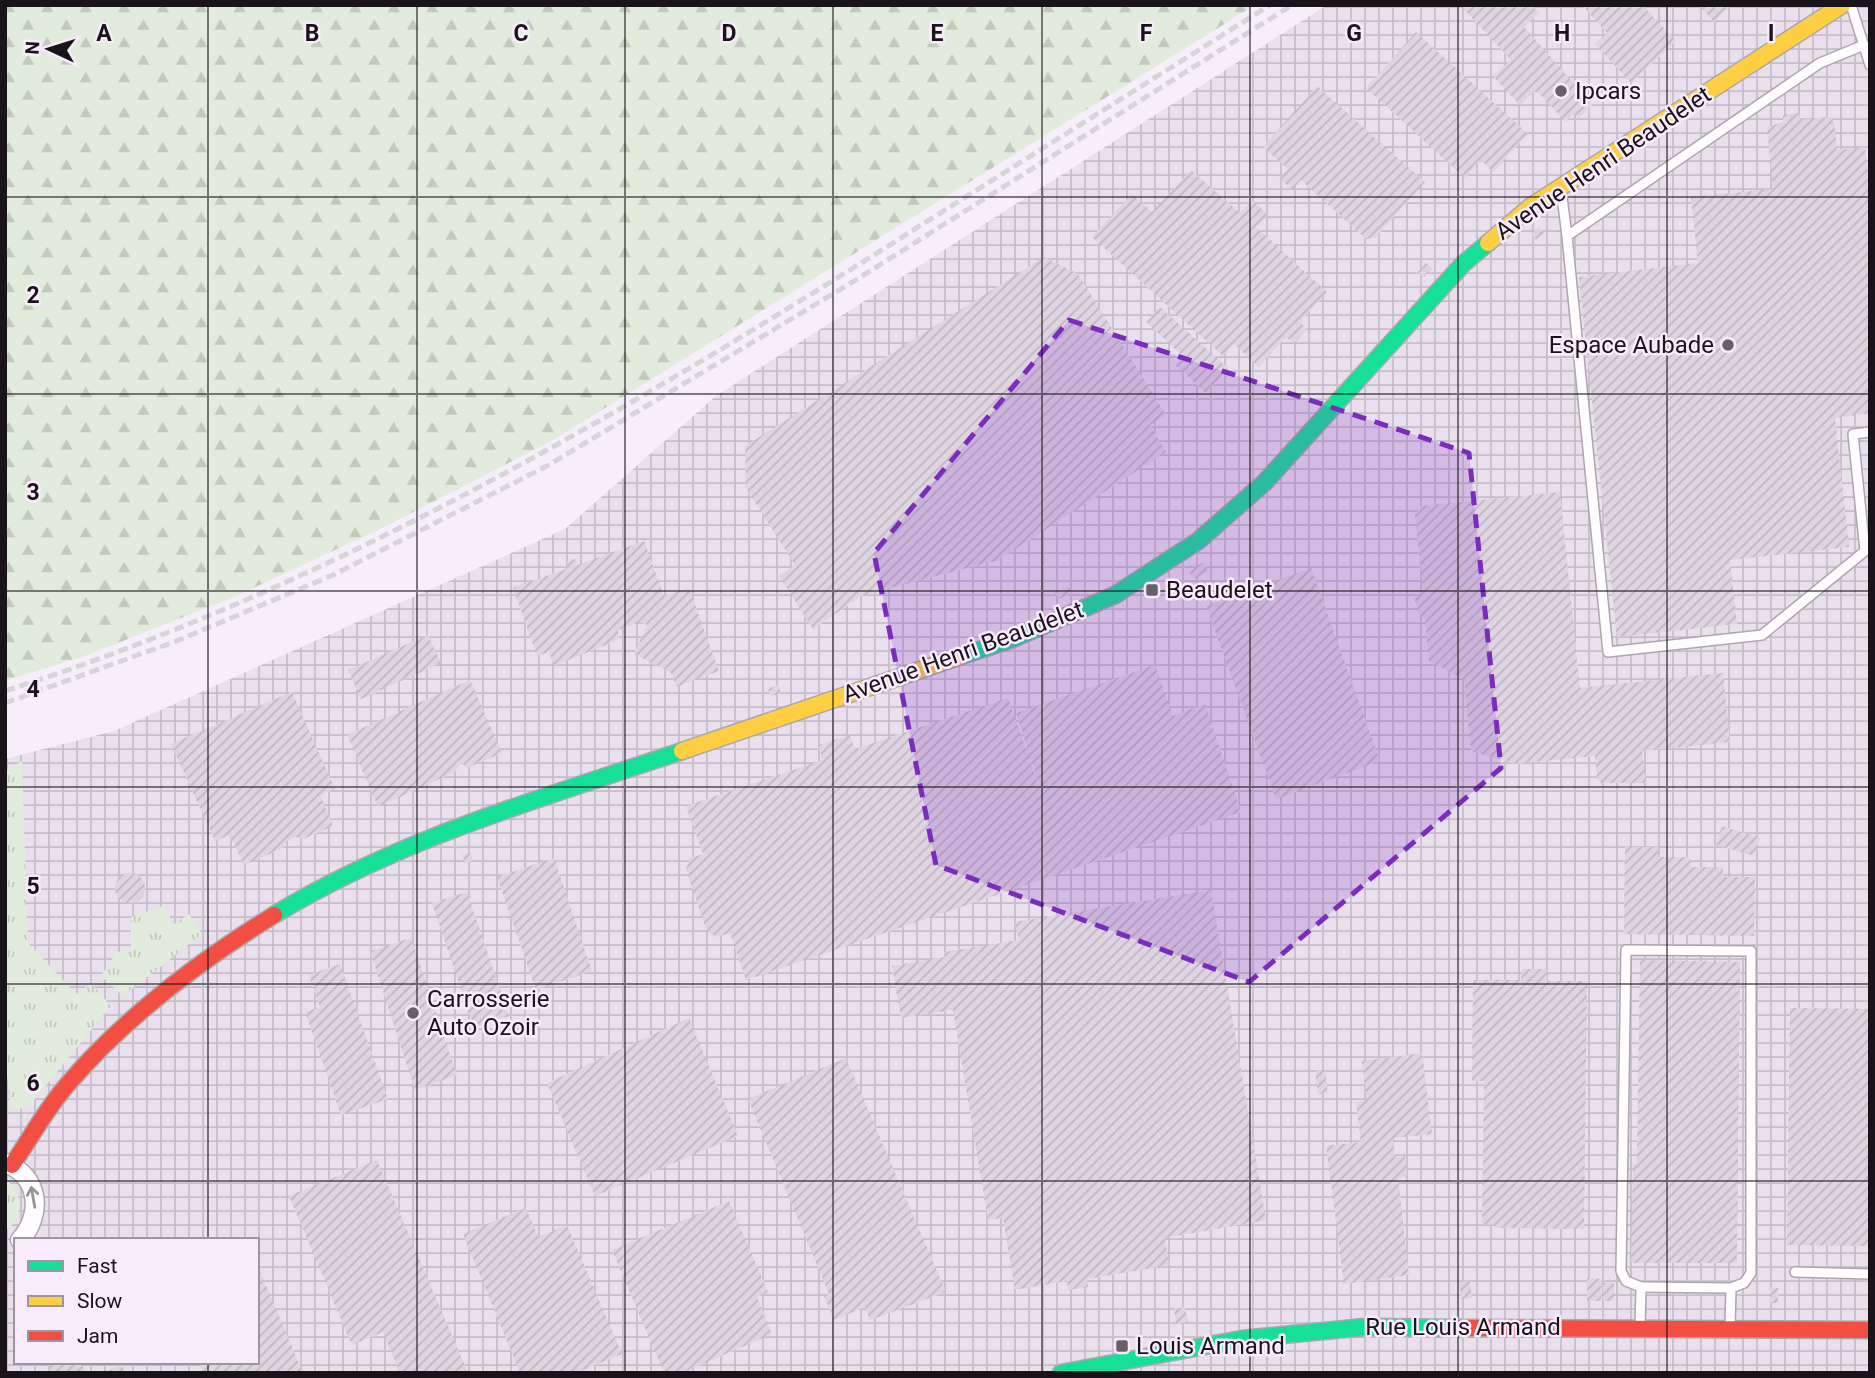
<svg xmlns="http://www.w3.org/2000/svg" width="1875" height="1378" font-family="Roboto,sans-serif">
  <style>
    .industrial { fill: url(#industrial-grid); fill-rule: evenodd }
    .grass { fill: url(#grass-tufts) }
    .forest { fill: url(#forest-firs) }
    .building { fill: url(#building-hatch) }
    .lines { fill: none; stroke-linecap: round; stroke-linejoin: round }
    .lane-casing { stroke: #aca7ae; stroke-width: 12 }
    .street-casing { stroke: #aca7ae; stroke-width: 21 }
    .fast-casing { stroke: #aca7ae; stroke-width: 19 }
    .slow-casing { stroke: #aca7ae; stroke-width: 19 }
    .jam-casing { stroke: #aca7ae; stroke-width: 19 }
    .lane { stroke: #fefcfe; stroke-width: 9 }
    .street { stroke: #fefcfe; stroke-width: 18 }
    .fast { stroke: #16e098; stroke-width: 16 }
    .slow { stroke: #ffcf43; stroke-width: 16 }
    .jam { stroke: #f24e42; stroke-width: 16 }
    .rail { stroke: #d7d5d9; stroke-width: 5; stroke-dasharray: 10 5; stroke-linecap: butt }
    .oneway { stroke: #969497 }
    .marked { fill: #7b2cbf; fill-opacity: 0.2; stroke: #7b2cbf; stroke-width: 5; stroke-dasharray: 14 9; stroke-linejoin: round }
    .grid { fill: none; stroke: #181419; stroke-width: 2; stroke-opacity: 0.55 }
    .poi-dot { fill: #666067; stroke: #f8ebfb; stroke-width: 2.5 }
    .labels { text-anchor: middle; stroke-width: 5; stroke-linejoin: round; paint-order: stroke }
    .poi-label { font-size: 24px; fill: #181419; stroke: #f8ebfb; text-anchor: start }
    .street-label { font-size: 24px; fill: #181419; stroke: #f8ebfb }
    .grid-label { font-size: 23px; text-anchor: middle; font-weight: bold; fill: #181419; stroke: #f8ebfb; stroke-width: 5; stroke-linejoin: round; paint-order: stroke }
  </style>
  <defs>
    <pattern id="industrial-grid" width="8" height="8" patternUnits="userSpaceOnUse" patternTransform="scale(1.75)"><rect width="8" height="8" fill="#e9dfed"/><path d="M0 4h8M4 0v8" fill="none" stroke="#c7becb"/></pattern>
    <pattern id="grass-tufts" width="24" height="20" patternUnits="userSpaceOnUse" patternTransform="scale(1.75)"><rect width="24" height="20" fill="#e2ecdc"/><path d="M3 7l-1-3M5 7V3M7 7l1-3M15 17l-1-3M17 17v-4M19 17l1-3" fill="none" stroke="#c1cabc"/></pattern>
    <pattern id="forest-firs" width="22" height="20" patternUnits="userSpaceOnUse" patternTransform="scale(1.75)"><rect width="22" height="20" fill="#e2ecdc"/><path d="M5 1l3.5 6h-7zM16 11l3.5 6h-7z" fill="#c1cabc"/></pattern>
    <pattern id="building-hatch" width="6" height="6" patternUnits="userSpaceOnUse" patternTransform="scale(1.75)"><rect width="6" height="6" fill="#dfd5e2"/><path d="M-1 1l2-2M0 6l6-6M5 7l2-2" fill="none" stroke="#bfb6c1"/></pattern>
  </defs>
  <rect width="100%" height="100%" fill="#f6eef8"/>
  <!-- industrial -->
  <path class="industrial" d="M1327,5h543v1368h-1865v-614l109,-28 451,-202 151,-133zM16,1240h241v122h-241z"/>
  <!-- grass -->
  <g class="grass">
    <path d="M22,761l6,182 48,51 15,-11 20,23 -81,99 -13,5 -7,-4 -5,-55v-280z"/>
    <path d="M163,906l11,18 15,-10 13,20 -79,62 -22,-20 16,-24 14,-1v-34z"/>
    <path d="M5,1179c19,14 20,38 0,52z"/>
  </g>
  <!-- forest -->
  <path class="forest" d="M5,5h1250l-700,434 -171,88 -152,71 -150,59 -77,24z"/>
  <!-- building -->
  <g class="building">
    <path d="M1460,5h71l8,8 -15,14 69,78 -14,13 -5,-5 -8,9 -30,-32 -16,15 -27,-29 18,-16z"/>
    <path d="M1582,5h60l34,36 -45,42 -36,-39 12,-11z"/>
    <path d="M1699,5h32l-17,17z"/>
    <path d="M1416,32l112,102 -35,38 -12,-12 -16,18 -99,-90z"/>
    <path d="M1317,86l108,96 -50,56 -9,1 -65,-59 -9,10 -13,-12 9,-9 -25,-22z"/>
    <path d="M1799,113l1,7 29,-3 5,5 3,28 28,-3 5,41v225l-35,5 14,129 -119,13 7,64 -120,13 -38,-360 119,-14 -7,-66 82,-8 -6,-62 16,-5v-7z"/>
    <path d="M1191,170l49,43 12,-13 16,15 -12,12 71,65 -27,30 7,7 -13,15 -8,-7 -27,30 -25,-23 -11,12 -131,-119 40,-43 20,18z"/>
    <path d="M1539,227l5,6 -8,7 -5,-6z"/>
    <path d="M1044,257l34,17 88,141 -16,10 16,27 -168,108 -135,35 -50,34 -34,-53 16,-11 -49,-77 -1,-42z"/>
    <path d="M1426,263l6,5 -8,9 -6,-5z"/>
    <path d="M1160,307l68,61 -22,25 -31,-28 8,-9 -37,-34z"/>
    <path d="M1560,492l20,196 143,-15 7,69 -88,9 4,32h-45l-4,-5 -2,-22 -80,8 -44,-13 -7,-72 -35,-18 -4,-43h-4l-7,-20 9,-4 -8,-79 7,-9z"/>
    <path d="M644,541l20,55 25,-8 30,83 -43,16 -5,-14 -37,-19 13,-29 -7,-3 -22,8 1,8 -6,4 -59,24 -5,-14 -12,4 -24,-68 56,-20 -2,-6 8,-3 2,6z"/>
    <path d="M1203,562l5,8 -13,9 -6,-7z"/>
    <path d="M1311,568l69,193 -104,38 -70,-193z"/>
    <path d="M1069,586l3,7 -13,6 -4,-7z"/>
    <path d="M428,635l13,28 -80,36 -13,-29z"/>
    <path d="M1155,665l18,51 32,-12 36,108 -495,168 -16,-47 -13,4 -10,-5 -21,-63 4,-11 13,-4 -17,-48 137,-46 -5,-15 32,-10 5,14 153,-51 41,116 -33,-101z"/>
    <path d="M470,680l32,73 -35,15 -6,-5 -6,9 -77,35 -31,-72z"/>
    <path d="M778,685l3,8 -10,3 -3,-7z"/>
    <path d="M292,692l43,97 -15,6 13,31 -30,13 -7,-2 -10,4 -3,7 -39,17 -14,-30 -15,6 -44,-97z"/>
    <path d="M1722,826l38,12 -6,18 -38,-11z"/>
    <path d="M1625,847h33v10h32l1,10h32v10h32l-1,59 -130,-2z"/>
    <path d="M470,852l3,9 -8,2 -3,-8z"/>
    <path d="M554,858l38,113 -56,19 -39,-113z"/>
    <circle cx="130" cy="888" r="15"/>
    <path d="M1211,890l55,330 -101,18 4,27 -82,14 1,8 -20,3 -1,-9 -52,9 -12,-72 -15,2 -35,-210 -52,8 -9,-52 53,-9 -1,-5 75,-12 -4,-18z"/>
    <path d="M467,892l42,124 -35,12 -42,-125z"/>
    <path d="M411,938l46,137 -42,15 -45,-139z"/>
    <path d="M1640,960l100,2 -3,301h-106l2,-99h4z"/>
    <path d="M340,964l48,135 -47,16 -36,-103 15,-5 -11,-32z"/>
    <path d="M1522,969h25v12h40l-3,248 -89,-1v-3l-13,-1 2,-143h-12l1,-101h48z"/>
    <path d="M1790,1008l80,1v237l-83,-1z"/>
    <path d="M689,1018l49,118 -143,60 -48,-113z"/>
    <path d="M1422,1053l10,81 -39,4 2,19 10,-1 2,20 -9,2 11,97 -65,9 -18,-138 35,-4 -5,-40 11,-2 -5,-39z"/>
    <path d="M846,1058l100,234 -76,28 -5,-13 -31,13 -10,-24 5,-2 -81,-195z"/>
    <path d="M1325,1070l3,23 -10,1 -3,-23z"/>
    <path d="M377,1160l91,213h-68l-17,-41 -31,13 -63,-149z"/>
    <path d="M729,1201l39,91 -11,5 15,37 -90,39h-18l-52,-123z"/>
    <path d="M526,1208l12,29 29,-12 55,129 -46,19h-56l-57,-139z"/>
    <path d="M257,1264l46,109h-100l-4,-11h58z"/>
    <path d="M1587,1278l15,1 -1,22h-14z"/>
    <path d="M1470,1281l2,17 -11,1 -2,-17z"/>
    <rect x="1603" y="1283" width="11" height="18"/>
    <rect x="1770" y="1288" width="8" height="15"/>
    <path d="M1185,1307l3,15 -12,2 -2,-15z"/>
    <path d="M47,1362h34l5,11h-34z"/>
    <path d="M122,1365l3,8h-22z"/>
  </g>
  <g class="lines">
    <!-- lane casing -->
    <g class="lane-casing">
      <g id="lane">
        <path d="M1851,5l19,60"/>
        <path d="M1864,45l-44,18 -253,173 41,416 154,-17 103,-84 -12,-117 17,-2"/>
        <path d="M1561,189l6,47"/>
        <path d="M1795,1272l75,2"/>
        <path d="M1641,1287l90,1"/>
        <path d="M1640,1327l1,-40 -15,-6 -5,-10 5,-321 125,1v322l-7,10 -13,5 -1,39"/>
      </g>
    </g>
    <!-- street casing -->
    <g class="street-casing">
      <path id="street" d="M5,1163c35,13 38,52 15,77"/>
    </g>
    <!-- fast casing -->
    <g class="fast-casing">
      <g id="fast">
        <path d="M961,656l49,-16 105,-45 83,-54 66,-58 199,-219 25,-21"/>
        <path d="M274,915c126,-77 269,-117 408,-164"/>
        <path d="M1061,1373l181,-34 123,-12 95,1"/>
      </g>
    </g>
    <!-- slow casing -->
    <g class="slow-casing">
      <g id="slow">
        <path d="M1488,243l42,-36 312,-202"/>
        <path d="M682,751l279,-95"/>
      </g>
    </g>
    <!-- jam casing -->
    <g class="jam-casing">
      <g id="jam">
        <path d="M12,1165c18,-26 34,-56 55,-80 58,-68 131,-123 207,-170"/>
        <path d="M1460,1328l410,2"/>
      </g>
    </g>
    <!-- lane -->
    <use href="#lane" class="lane"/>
    <!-- street -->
    <use href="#street" class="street"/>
    <!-- fast -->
    <use href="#fast" class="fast"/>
    <!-- slow -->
    <use href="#slow" class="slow"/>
    <!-- jam -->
    <use href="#jam" class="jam"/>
    <!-- rail -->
    <g class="rail">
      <path d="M5,691c322,-103 607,-271 891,-450 125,-79 249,-157 374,-236"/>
      <path d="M5,703l169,-61 159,-67 214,-109 304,-183 441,-278"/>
    </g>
  </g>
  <!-- one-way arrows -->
  <defs><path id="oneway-shaft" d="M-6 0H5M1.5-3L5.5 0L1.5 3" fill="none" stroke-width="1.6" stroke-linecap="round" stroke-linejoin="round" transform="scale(1.75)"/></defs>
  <use class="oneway" href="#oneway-shaft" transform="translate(33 1197) rotate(-100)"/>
  <!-- marked area -->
  <path class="marked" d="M1069,320l400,133 32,315 -252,214 -313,-117 -62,-312z"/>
  <!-- grid -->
  <path class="grid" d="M208,5v1235M417,5v1368M625,5v1368M833,5v1368M1042,5v1368M1250,5v1368M1458,5v1368M1667,5v1368M5,197h1865M5,394h1865M5,591h1865M5,787h1865M5,984h1865M5,1181h1865M208,1362v11"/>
  <!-- markers -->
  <g class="poi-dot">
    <circle cx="1561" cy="91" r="7"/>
    <circle cx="1728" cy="345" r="7"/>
    <rect x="1145" y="583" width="14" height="14" rx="3.5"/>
    <circle cx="413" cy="1013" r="7"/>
    <rect x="1115" y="1339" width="14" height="14" rx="3.5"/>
  </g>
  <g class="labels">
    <!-- poi labels -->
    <g class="poi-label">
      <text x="1575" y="99">Ipcars</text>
      <text x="1714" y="353" text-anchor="end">Espace Aubade</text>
      <text x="1166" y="598">Beaudelet</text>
      <text x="427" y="1007">Carrosserie<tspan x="427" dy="28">Auto Ozoir</tspan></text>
      <text x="1136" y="1354">Louis Armand</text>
    </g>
    <!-- street labels -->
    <g class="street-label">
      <text transform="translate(1603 163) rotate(-34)" y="8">Avenue Henri Beaudelet</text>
      <text transform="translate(963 652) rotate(-20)" y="8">Avenue Henri Beaudelet</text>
      <text x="1463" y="1335">Rue Louis Armand</text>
    </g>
  </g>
  <g class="grid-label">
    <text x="104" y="41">A</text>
    <text x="312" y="41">B</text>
    <text x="521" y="41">C</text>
    <text x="729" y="41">D</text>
    <text x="937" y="41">E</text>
    <text x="1146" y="41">F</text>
    <text x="1354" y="41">G</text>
    <text x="1562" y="41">H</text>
    <text x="1771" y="41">I</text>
    <text x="33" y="303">2</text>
    <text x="33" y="500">3</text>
    <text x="33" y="697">4</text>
    <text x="33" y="894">5</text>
    <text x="33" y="1091">6</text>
  </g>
  <!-- border -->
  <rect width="1875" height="1378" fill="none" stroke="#181419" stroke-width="14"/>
  <!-- legend -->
  <rect x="14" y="1238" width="245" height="126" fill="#f8ebfb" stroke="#9e95a1" stroke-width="2"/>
  <rect x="28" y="1261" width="35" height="10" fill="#16e098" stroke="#9e95a1" stroke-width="2"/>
  <text x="77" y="1273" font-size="21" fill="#181419">Fast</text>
  <rect x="28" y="1296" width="35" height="10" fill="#ffcf43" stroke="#9e95a1" stroke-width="2"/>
  <text x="77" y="1308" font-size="21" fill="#181419">Slow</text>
  <rect x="28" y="1331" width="35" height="10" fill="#f24e42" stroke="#9e95a1" stroke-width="2"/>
  <text x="77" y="1343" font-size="21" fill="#181419">Jam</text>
  <!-- north arrow -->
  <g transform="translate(49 49) rotate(274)" stroke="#f8ebfb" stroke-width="5" paint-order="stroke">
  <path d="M0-5L12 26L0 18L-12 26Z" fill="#181419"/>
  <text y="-10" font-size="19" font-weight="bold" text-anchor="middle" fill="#181419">N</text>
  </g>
</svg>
